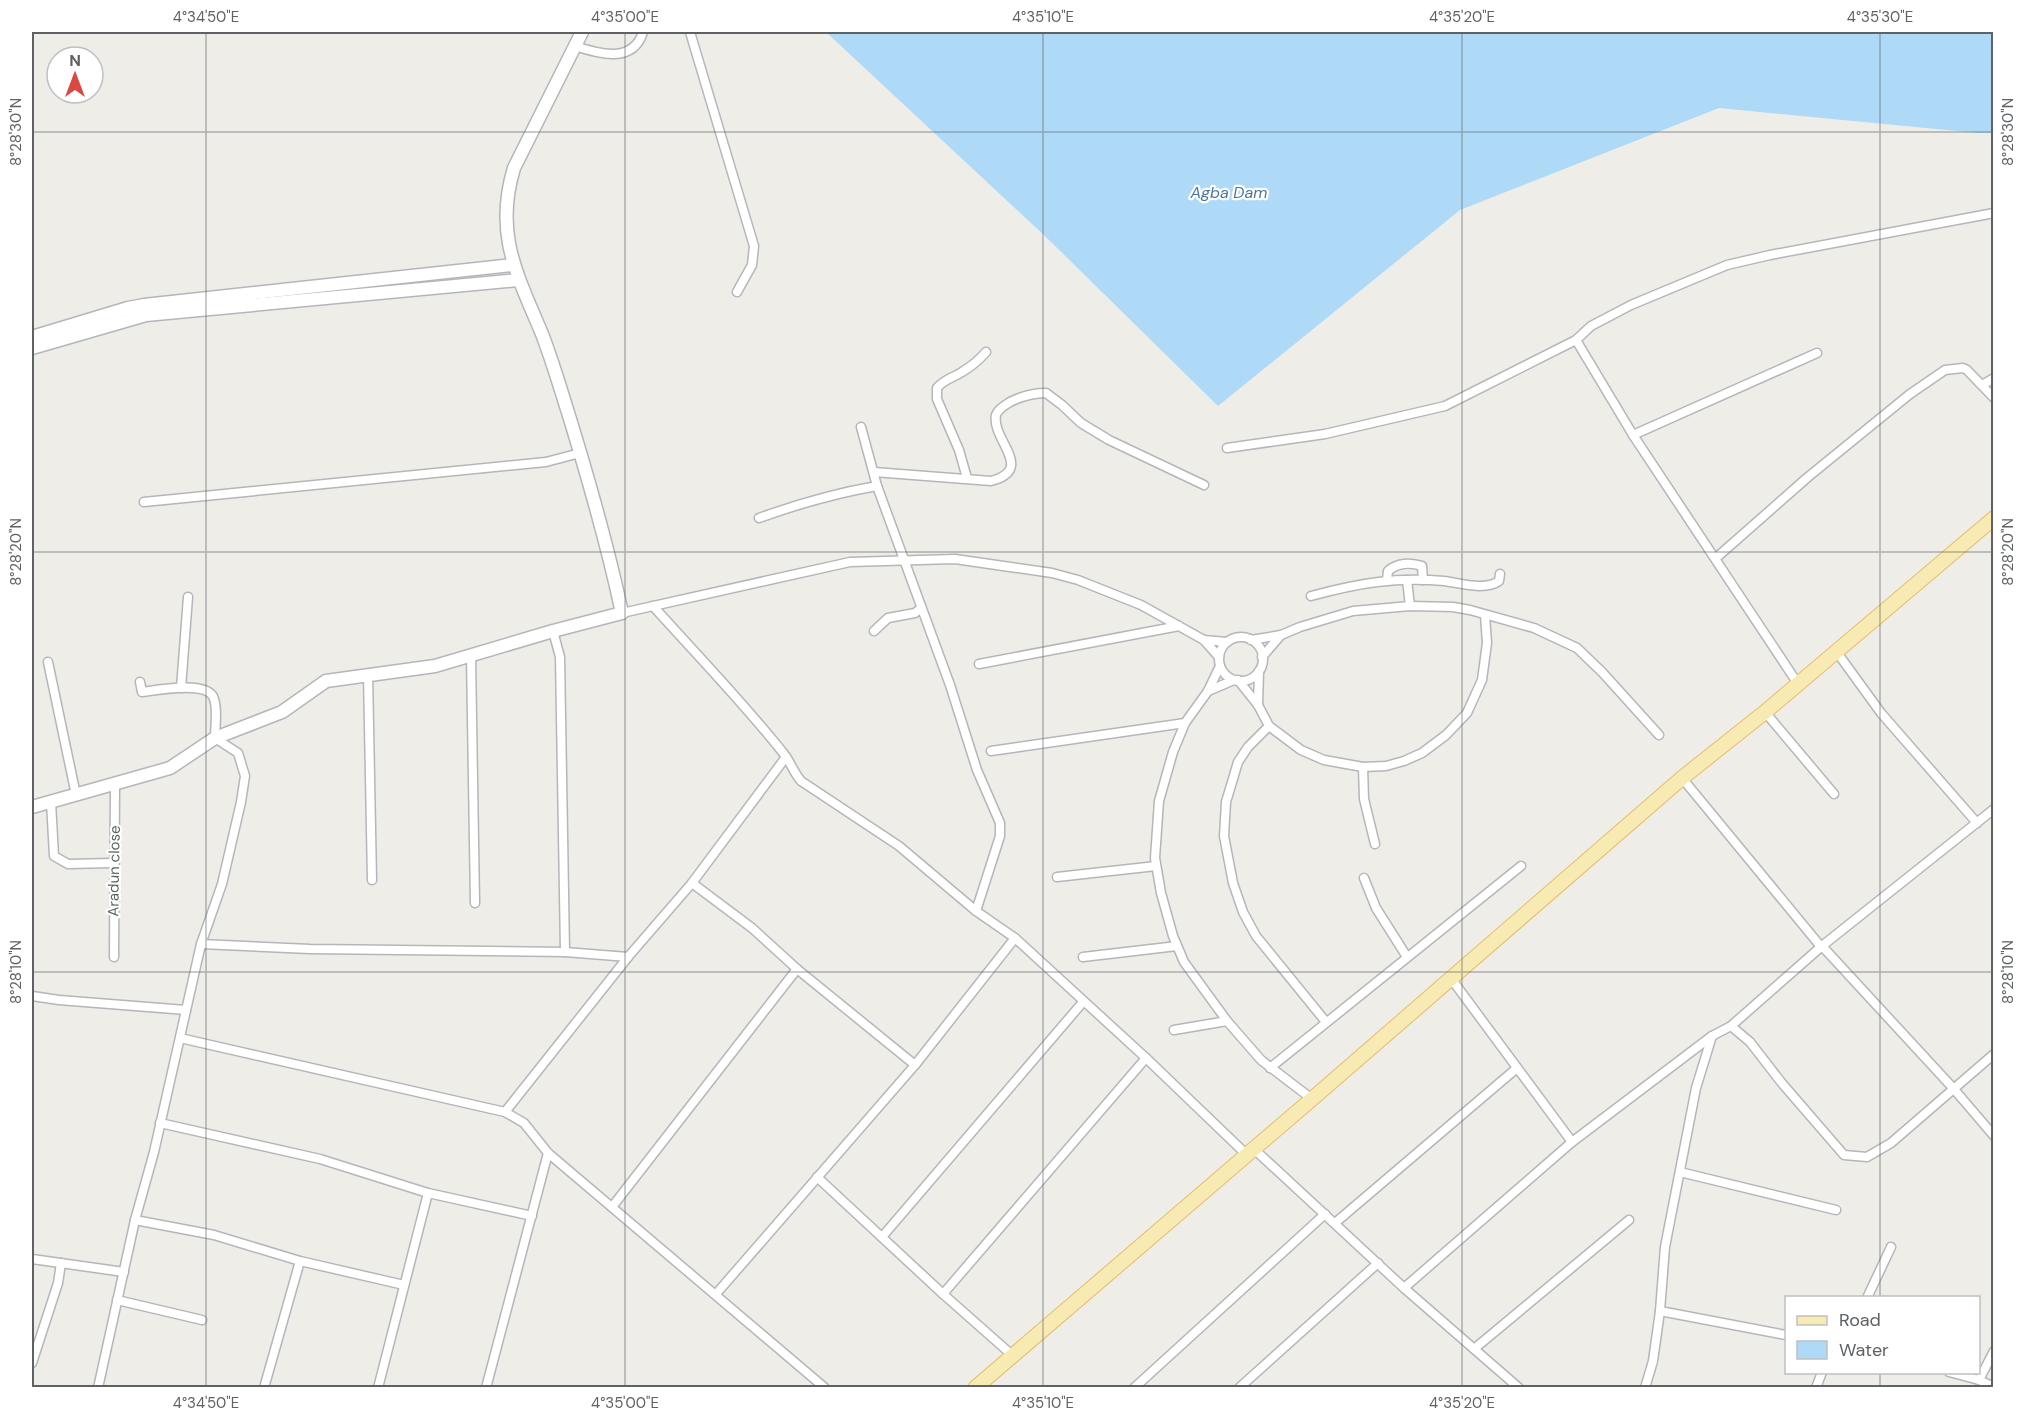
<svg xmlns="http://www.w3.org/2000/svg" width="2025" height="1419" font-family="'DM Sans',sans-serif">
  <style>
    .water { fill: #aedaf7 }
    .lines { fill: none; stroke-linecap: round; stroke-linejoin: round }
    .street-casing { stroke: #b4b6ba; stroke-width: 11 }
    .secondary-casing { stroke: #b3b6ba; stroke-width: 15 }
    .primary-casing { stroke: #e5be6a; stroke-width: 16 }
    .street { stroke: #fff; stroke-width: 8 }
    .secondary { stroke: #fff; stroke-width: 12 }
    .primary { stroke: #f8eab3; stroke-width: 14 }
    .ticks { fill: none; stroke: #5e6265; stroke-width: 1.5; stroke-opacity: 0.45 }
    .labels { text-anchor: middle; stroke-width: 4.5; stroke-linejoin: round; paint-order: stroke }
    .street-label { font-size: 15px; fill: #5e6265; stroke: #fff }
    .water-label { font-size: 16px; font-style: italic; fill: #4876a0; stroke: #fff }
    .neatline { fill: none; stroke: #5e6265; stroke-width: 2 }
    .ticks-label { font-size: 15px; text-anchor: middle; fill: #5e6265 }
  </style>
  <rect width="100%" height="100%" fill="#efede7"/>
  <!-- water -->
  <path class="water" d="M826,32h1167v101h-15l-259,-25 -259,102 -242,196 -171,-168z"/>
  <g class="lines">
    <!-- street casing -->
    <g class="street-casing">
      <g id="street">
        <path d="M690,32l64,214 -2,19 -15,27"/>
        <path d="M575,46c24,8 58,18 68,-14"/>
        <path d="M1576,340l57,95 165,249"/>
        <path d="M1982,385l12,-7"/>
        <path d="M861,427l16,59 73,199 27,85 23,53v13l-24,75"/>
        <path d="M1633,435l184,-82"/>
        <path d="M1227,448l98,-14 120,-28 131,-66 15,-14 40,-21 96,-40 43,-10 224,-42"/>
        <path d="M874,472l117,9c45,-12 0,-41 5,-66 2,-6 9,-10 14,-13 12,-6 22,-9 36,-9l16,12 19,18 28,17 95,45"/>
        <path d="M967,478l-8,-28 -22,-51v-11c7,-9 16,-10 25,-16 10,-6 17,-12 24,-20"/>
        <path d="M144,502l402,-40 34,-9"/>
        <path d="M759,518c39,-14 77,-25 118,-32"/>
        <path d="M1716,558l92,-81 102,-83 35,-24 18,-2 4,2 27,28"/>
        <path d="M1387,580l1,-9c9,-8 22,-9 34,-5l1,14"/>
        <path d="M1407,580l3,26"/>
        <path d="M1311,596c48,-13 83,-19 133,-15 16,2 41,10 55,0l1,-7"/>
        <path d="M653,606c44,49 90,96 131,148 7,9 10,19 17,27l98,65 77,65 39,27 131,120 101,97"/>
        <path d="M622,613l228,-51 105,-3 97,14 26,7 63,25 63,35 15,17"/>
        <path d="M553,631l7,26 5,295"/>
        <path d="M874,631l14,-13 27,-5 6,-5"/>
        <circle cx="1241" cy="659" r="22"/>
        <path d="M1204,640l23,2"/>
        <path d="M1251,640l30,-5 19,-8 53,-16 57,-5 43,1 17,3 64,18 43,20 25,24 57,63"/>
        <path d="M1836,651l45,62 96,110"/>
        <path d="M471,656l4,247"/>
        <path d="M1262,657l19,-22"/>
        <path d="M48,662l28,133"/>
        <path d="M979,664l200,-38"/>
        <path d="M1220,666l-12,25 -23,32 -12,29 -14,49 -4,57 6,35 12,43 11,26 43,59 34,39 51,39"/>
        <path d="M368,674l4,206"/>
        <path d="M1238,680l20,25 11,21 32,24 23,10 39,7 23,-1 18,-5 18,-8 24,-18 21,-22 15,-33 5,-37 -2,-28"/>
        <path d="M181,688l7,-91"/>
        <path d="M1208,691l26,-11"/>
        <path d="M1258,705l1,-34"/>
        <path d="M1765,712l69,82"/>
        <path d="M1269,726l-21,21 -10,15 -12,40 -2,34 9,47 10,29 13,24 70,86"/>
        <path d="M991,751l194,-28"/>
        <path d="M1363,767l1,32 11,45"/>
        <path d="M1682,778l140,170"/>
        <path d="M51,802l3,54 14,8 45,-1"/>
        <path d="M1057,877l99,-11"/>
        <path d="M1364,878l12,30 31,49"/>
        <path d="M692,883l60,45 45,41 118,96"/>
        <path d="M201,944l109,5 255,3 63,5"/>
        <path d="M1822,946l131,142 41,48"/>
        <path d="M114,957l1,-173"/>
        <path d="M1083,957l94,-11"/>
        <path d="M1450,977l122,165"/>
        <path d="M32,996l27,4 127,10"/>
        <path d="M1731,1026l19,16 31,40 63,73 23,2 24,-14 103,-89"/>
        <path d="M1174,1030l53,-9"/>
        <path d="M180,1038l325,74 19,11 24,30 277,235"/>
        <path d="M1270,1068l251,-202"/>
        <path d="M505,1112l123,-155 64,-74 94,-126"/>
        <path d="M160,1123l160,36 108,34 104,23"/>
        <path d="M1254,1149l150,139 115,100"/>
        <path d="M1680,1172l156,38"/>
        <path d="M817,1177l126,117 69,61"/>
        <path d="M612,1207l185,-238"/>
        <path d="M135,1220l79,15 86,26 104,24"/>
        <path d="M1335,1223l182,-155"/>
        <path d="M882,1237l201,-235"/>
        <path d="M32,1259l92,13"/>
        <path d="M1404,1288l168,-146 140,-106 19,-10 91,-80 172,-137"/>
        <path d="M716,1294l199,-229 100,-127"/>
        <path d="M943,1294l203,-236"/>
        <path d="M1867,1298l24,-51"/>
        <path d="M117,1300l85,20"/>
        <path d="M1660,1311l126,24"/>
        <path d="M1474,1349l155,-129"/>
        <path d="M32,1363l26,-80 3,-20"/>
        <path d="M1949,1372l30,8 15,7"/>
        <path d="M1979,1380l15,-29"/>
        <path d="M98,1388l37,-168 19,-68 47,-208 21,-60 19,-82 4,-26 -7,-23 -23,-15c0,-12 3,-28 -1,-39 -5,-19 -57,-9 -72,-7l-2,-10"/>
        <path d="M264,1388l36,-127"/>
        <path d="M378,1388l50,-195"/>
        <path d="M486,1388l62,-235"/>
        <path d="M1134,1388l191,-174"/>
        <path d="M1239,1388l139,-125"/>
        <path d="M1645,1388l8,-27 7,-50 5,-64 31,-159 16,-52"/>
        <path d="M1816,1388l6,-16"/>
      </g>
    </g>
    <!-- secondary casing -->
    <g class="secondary-casing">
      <g id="secondary">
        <path d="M32,337l96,-29 16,-3 369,-40"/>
        <path d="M32,348l114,-33 372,-35"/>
        <path d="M32,807l138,-39 45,-30 67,-26 44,-31 109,-15 118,-35 69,-18c-16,-75 -38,-150 -61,-223 -6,-19 -12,-38 -19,-56 -25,-60 -48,-100 -28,-166l68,-136"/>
      </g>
    </g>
    <!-- primary casing -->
    <g class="primary-casing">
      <path id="primary" d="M975,1388l337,-289 370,-321 83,-66 229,-194"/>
    </g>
    <!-- street -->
    <use href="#street" class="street"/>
    <!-- secondary -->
    <use href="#secondary" class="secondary"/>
    <!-- primary -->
    <use href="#primary" class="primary"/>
  </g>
  <!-- ticks -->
  <path class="ticks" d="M206,32v1356M625,32v1356M1043,32v1356M1462,32v1356M1880,32v1266M32,132h1962M32,552h1962M32,972h1962M1880,1372v16"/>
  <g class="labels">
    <!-- street labels -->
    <g class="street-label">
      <text transform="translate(114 871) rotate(-89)" y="5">Aradun close</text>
    </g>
    <!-- water labels -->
    <g class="water-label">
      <text x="1229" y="198">Agba Dam</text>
    </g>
  </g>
  <!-- border -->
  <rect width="2025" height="1419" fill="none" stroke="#ffffff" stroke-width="66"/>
  <!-- legend -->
  <rect x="1785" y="1296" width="195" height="78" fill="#ffffff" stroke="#bfc0c1" stroke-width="1.5"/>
  <rect x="1797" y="1316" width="30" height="9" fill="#f8eab3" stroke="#bfc0c1" stroke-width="1.5"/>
  <text x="1839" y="1326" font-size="18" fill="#5e6265">Road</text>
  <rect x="1797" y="1341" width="30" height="18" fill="#aedaf7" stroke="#bfc0c1" stroke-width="1.5"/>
  <text x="1839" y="1356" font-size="18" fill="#5e6265">Water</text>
  <!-- north arrow -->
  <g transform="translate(75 75)"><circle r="28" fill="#ffffff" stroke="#bfc0c1" stroke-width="1.5"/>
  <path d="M0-4.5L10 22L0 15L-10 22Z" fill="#da4842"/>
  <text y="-9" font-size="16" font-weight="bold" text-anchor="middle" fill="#5e6265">N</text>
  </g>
  <rect x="33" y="33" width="1959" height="1353" class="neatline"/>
  <g class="ticks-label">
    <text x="206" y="22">4°34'50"E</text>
    <text x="625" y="22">4°35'00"E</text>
    <text x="1043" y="22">4°35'10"E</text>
    <text x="1462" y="22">4°35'20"E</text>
    <text x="1880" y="22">4°35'30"E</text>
    <text transform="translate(16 132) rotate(-90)" y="5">8°28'30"N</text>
    <text transform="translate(2008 132) rotate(-90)" y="5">8°28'30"N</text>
    <text transform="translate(16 552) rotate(-90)" y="5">8°28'20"N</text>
    <text transform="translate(2008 552) rotate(-90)" y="5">8°28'20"N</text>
    <text transform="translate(16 972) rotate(-90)" y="5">8°28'10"N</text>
    <text transform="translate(2008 972) rotate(-90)" y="5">8°28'10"N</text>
    <text x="206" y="1408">4°34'50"E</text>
    <text x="625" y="1408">4°35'00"E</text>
    <text x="1043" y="1408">4°35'10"E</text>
    <text x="1462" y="1408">4°35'20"E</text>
  </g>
</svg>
